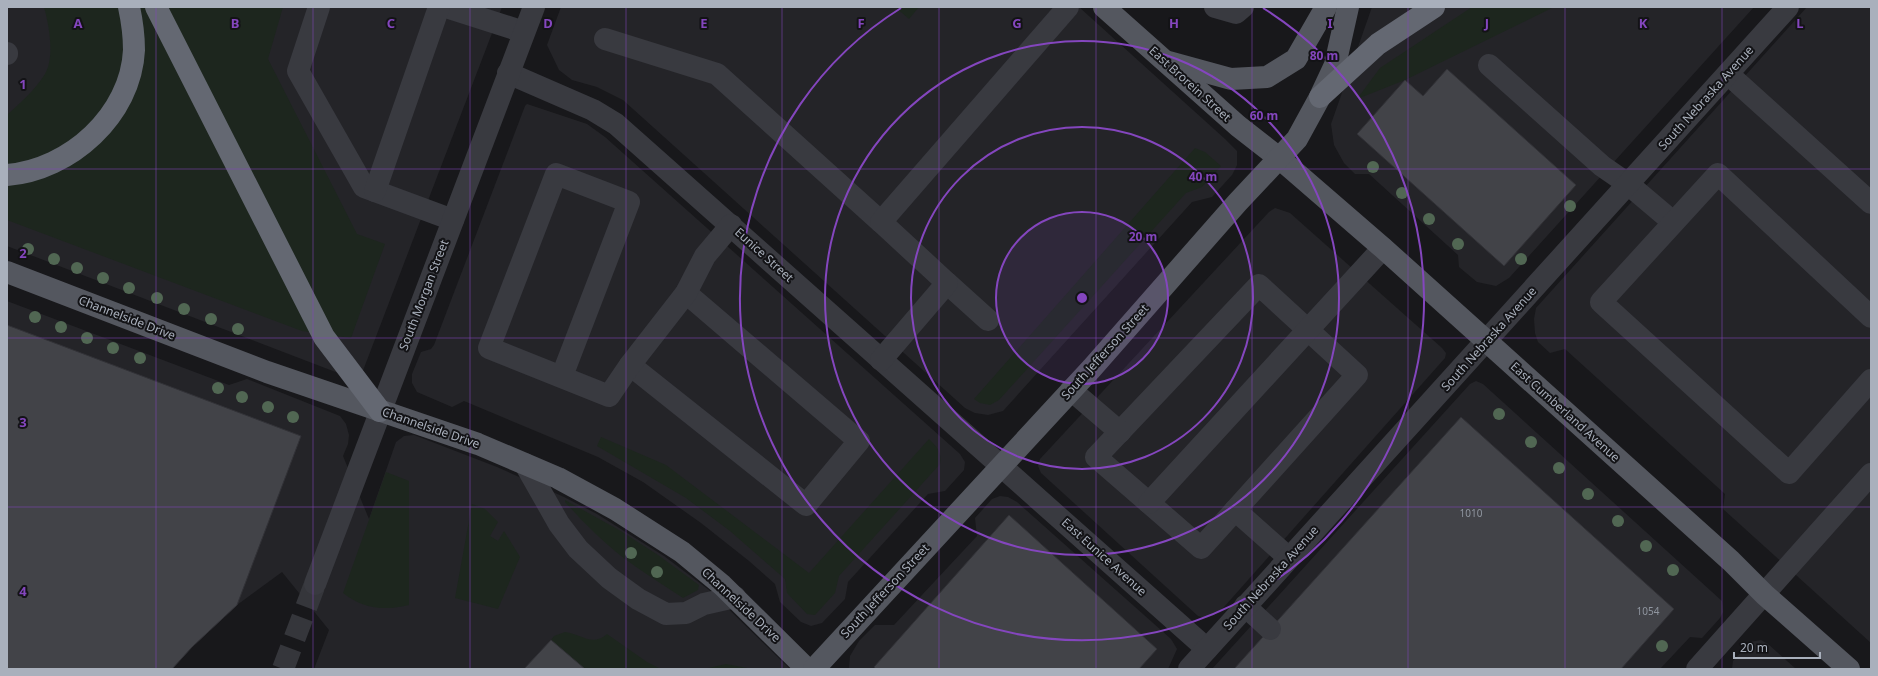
<svg xmlns="http://www.w3.org/2000/svg" width="1878" height="676" font-family="'Noto Sans',sans-serif">
  <style>
    .built { fill: #242428 }
    .green { fill: #1d261e }
    .building { fill: #424348; stroke: #323237 }
    .lines { fill: none; stroke-linecap: round; stroke-linejoin: round }
    .minor-tunnel { stroke: #35363b; stroke-width: 22; stroke-dasharray: 22 11; stroke-linecap: butt }
    .minor { stroke: #393a40; stroke-width: 22 }
    .major { stroke: #54575f; stroke-width: 22 }
    .highway { stroke: #646872; stroke-width: 22 }
    .tree { fill: #516753 }
    .grid { fill: none; stroke: #8446be; stroke-width: 1; stroke-opacity: 0.55 }
    .ring { fill: none; stroke: #8446be; stroke-width: 2 }
    .labels { text-anchor: middle; stroke-width: 4; stroke-linejoin: round; paint-order: stroke }
    .number-label { font-size: 10px; fill: #8f959f }
    .street-label { font-size: 12px; fill: #a9b0bc; stroke: #131316 }
    .grid-label { font-size: 13px; text-anchor: middle; font-weight: bold; fill: #8446be; stroke: #131316; stroke-width: 4; stroke-linejoin: round; paint-order: stroke }
    .centre { fill: #8446be; stroke: #131316; stroke-width: 2 }
    .ring-label { font-size: 12px; text-anchor: middle; font-weight: bold; fill: #8446be; stroke: #131316; stroke-width: 4; stroke-linejoin: round; paint-order: stroke }
  </style>
  <rect width="100%" height="100%" fill="#18181b"/>
  <!-- built -->
  <g class="built">
    <path d="M7,7h495l-143,374 -352,-135z"/>
    <path d="M561,7h518l146,132 12,12v14l-5,10 -20,22 -20,5 -189,209 -15,4 -13,-2 -10,-5 -342,-308 -26,-13 -25,-7 -13,-10 -12,-25z"/>
    <path d="M1372,7h382l-245,271 -13,8 -19,-4 -18,-15 -1,-12 -89,-81h-14l-11,-11 -10,-18 -3,-21z"/>
    <path d="M1807,7h64v636l-148,-134 2,-15 -160,-145 -15,4 -12,-11 -3,-9 -1,-14 2,-11z"/>
    <path d="M527,104l60,20 18,13 355,317 5,8 -1,8 -19,21 -17,3 -80,88 -3,17 -23,24 -11,3 -10,-4 -21,-20 -5,-18 -26,-23 -48,-38 -58,-41 -45,-25 -134,-56 -12,6 -35,-15 -5,-9v-9l9,-22 10,-3 3,-4 91,-239z"/>
    <path d="M1275,208l15,5 152,135 4,5 -1,5 -221,249 -10,8 -8,3 -8,-2 -157,-143 -3,-7 2,-7 229,-247z"/>
    <path d="M7,301l222,84 18,-6 93,37 6,8 3,11 -1,9 -5,12 26,63 27,-77 8,-6 10,-1 83,32 67,30 33,17 67,42 45,34 81,79h-476l15,-39 -47,-58 -45,33 -45,42 -185,22z"/>
    <path d="M1476,381l7,3 239,217 1,11 -3,6 -18,20 -12,-1 -30,32h-448l258,-285z"/>
    <path d="M1000,496l8,1 9,5 154,137 6,10 -9,20h-319l1,-13 9,-15 16,-16h19l83,-89 -2,-18 17,-19z"/>
    <path d="M1761,640l7,4 28,25h-64l1,-8 17,-19z"/>
  </g>
  <!-- green -->
  <g class="green">
    <path d="M44,7h239l-15,52 89,175 28,10 -34,94 -49,-7 -295,-111v-105c13,-12 29,-26 38,-41 10,-17 4,-49 -1,-67z"/>
    <path d="M895,7h24l-10,12z"/>
    <path d="M1472,7h82l-149,73 -48,19 23,-31z"/>
    <path d="M1195,148l10,4 16,14 -19,21 -16,6 -187,207 -9,5 -10,-2 -6,-4z"/>
    <path d="M601,437l65,28 143,108 120,-134c8,8 13,13 11,25l-101,112 -4,17 -20,22 -8,-1 -20,-21 -2,-14 -55,-48 -44,-33 -89,-52z"/>
    <path d="M386,472l23,9v124c-24,6 -46,4 -66,-12z"/>
    <path d="M565,500l54,30 39,25 41,30 -1,5 -15,8c-21,-14 -42,-27 -62,-42 -20,-16 -39,-35 -56,-54z"/>
    <path d="M472,504l13,5 13,13 -8,14 8,5 6,-10 16,26 -22,52 -43,-11z"/>
    <path d="M565,632c16,2 27,15 42,2l40,28 14,7h-76l-34,-29 3,-4z"/>
    <path d="M726,664l21,4 1,1h-44z"/>
  </g>
  <!-- building -->
  <g class="building">
    <path d="M1447,69l129,116 -72,81 -147,-132 48,-54 18,16z"/>
    <path d="M7,325l294,111 -64,169 -45,42 -20,22h-165z"/>
    <path d="M1461,417l213,192 -53,60h-387z"/>
    <path d="M1009,515l148,134 -18,20h-263l-2,-2z"/>
    <path d="M551,640l34,29h-61z"/>
  </g>
  <g class="lines">
    <!-- minor-tunnel -->
    <path class="minor-tunnel" d="M283,669l32,-85"/>
    <!-- minor -->
    <g class="minor">
      <path d="M319,7l-21,64 66,116 89,33"/>
      <path d="M446,7l78,25"/>
      <path d="M1215,7l21,6 7,-6"/>
      <path d="M605,39l112,35 164,148"/>
      <path d="M7,53v1"/>
      <path d="M1489,65l113,101 26,18 45,38"/>
      <path d="M508,73l85,37 23,14 591,525"/>
      <path d="M1728,74l143,129"/>
      <path d="M375,191l64,-184"/>
      <path d="M947,283l41,37"/>
      <path d="M1259,285l98,90 -156,173 -105,-91z"/>
      <path d="M1871,317l-153,-143 -117,128 188,171 82,-93"/>
      <path d="M881,360l66,-77 -66,-61 187,-215"/>
      <path d="M630,365l176,140 53,-64 -173,-148"/>
      <path d="M562,376l67,-174 -73,-28 -67,174 120,48 21,-31 56,-72 19,-37 26,-31"/>
      <path d="M1071,390l49,42"/>
      <path d="M525,464l34,60 19,25 31,29 29,21 28,15 20,-1 18,-9 31,-7"/>
      <path d="M1149,503l234,-255"/>
      <path d="M1235,510l54,48"/>
      <path d="M315,584l219,-577"/>
      <path d="M1245,606l25,23"/>
      <path d="M1189,669l599,-662"/>
      <path d="M1697,669l174,-195"/>
    </g>
    <!-- major -->
    <g class="major">
      <path d="M1104,7l134,119 41,32 104,90 348,313 34,34 84,74"/>
      <path d="M1169,62l62,17 36,-2 29,-18 30,-52"/>
      <path d="M7,272l260,100 211,72 80,34 57,31 67,43 40,33 85,84"/>
      <path d="M814,669l278,-301 145,-165 60,-64 23,-42 15,-32 13,-58"/>
    </g>
    <!-- highway -->
    <g class="highway">
      <path d="M156,7l168,330 56,74"/>
      <path d="M1320,97l58,-53 56,-37"/>
      <path d="M7,175c63,-5 124,-60 127,-125 0,-14 -2,-29 -5,-43"/>
    </g>
  </g>
  <!-- trees -->
  <g class="tree">
    <circle cx="1373" cy="167" r="6"/>
    <circle cx="1402" cy="193" r="6"/>
    <circle cx="1570" cy="206" r="6"/>
    <circle cx="1429" cy="219" r="6"/>
    <circle cx="1458" cy="244" r="6"/>
    <circle cx="28" cy="249" r="6"/>
    <circle cx="54" cy="259" r="6"/>
    <circle cx="1521" cy="259" r="6"/>
    <circle cx="77" cy="268" r="6"/>
    <circle cx="103" cy="278" r="6"/>
    <circle cx="129" cy="288" r="6"/>
    <circle cx="157" cy="298" r="6"/>
    <circle cx="184" cy="309" r="6"/>
    <circle cx="35" cy="317" r="6"/>
    <circle cx="211" cy="319" r="6"/>
    <circle cx="61" cy="327" r="6"/>
    <circle cx="238" cy="329" r="6"/>
    <circle cx="87" cy="338" r="6"/>
    <circle cx="113" cy="348" r="6"/>
    <circle cx="140" cy="358" r="6"/>
    <circle cx="218" cy="388" r="6"/>
    <circle cx="242" cy="397" r="6"/>
    <circle cx="268" cy="407" r="6"/>
    <circle cx="1499" cy="414" r="6"/>
    <circle cx="293" cy="417" r="6"/>
    <circle cx="1531" cy="442" r="6"/>
    <circle cx="1559" cy="468" r="6"/>
    <circle cx="1588" cy="494" r="6"/>
    <circle cx="1618" cy="521" r="6"/>
    <circle cx="1646" cy="546" r="6"/>
    <circle cx="631" cy="553" r="6"/>
    <circle cx="1673" cy="570" r="6"/>
    <circle cx="657" cy="572" r="6"/>
    <circle cx="1662" cy="646" r="6"/>
  </g>
  <!-- grid -->
  <path class="grid" d="M156,7v662M313,7v662M470,7v662M626,7v662M782,7v662M939,7v662M1096,7v662M1252,7v662M1408,7v662M1565,7v662M1722,7v662M7,169h1864M7,338h1864M7,507h1864"/>
  <!-- distance rings -->
  <circle cx="1082" cy="298" r="86" fill="#8446be" fill-opacity=".12"/>
  <g class="ring">
    <circle cx="1082" cy="298" r="86"/>
    <circle cx="1082" cy="298" r="171"/>
    <circle cx="1082" cy="298" r="257"/>
    <path d="M1263 8A342 342 0 1 1 901 8"/>
  </g>
  <g class="labels">
    <!-- number labels -->
    <g class="number-label">
      <text x="1471" y="517">1010</text>
      <text x="1648" y="615">1054</text>
    </g>
    <!-- street labels -->
    <g class="street-label">
      <text transform="translate(1190 84) rotate(42)" y="4">East Brorein Street</text>
      <text transform="translate(1706 98) rotate(-48)" y="4">South Nebraska Avenue</text>
      <text transform="translate(764 255) rotate(42)" y="4">Eunice Street</text>
      <text transform="translate(424 295) rotate(-69)" y="4">South Morgan Street</text>
      <text transform="translate(127 318) rotate(21)" y="4">Channelside Drive</text>
      <text transform="translate(1489 339) rotate(-48)" y="4">South Nebraska Avenue</text>
      <text transform="translate(1105 352) rotate(-48)" y="4">South Jefferson Street</text>
      <text transform="translate(1565 412) rotate(42)" y="4">East Cumberland Avenue</text>
      <text transform="translate(431 428) rotate(19)" y="4">Channelside Drive</text>
      <text transform="translate(1104 557) rotate(42)" y="4">East Eunice Avenue</text>
      <text transform="translate(1271 578) rotate(-48)" y="4">South Nebraska Avenue</text>
      <text transform="translate(885 591) rotate(-47)" y="4">South Jefferson Street</text>
      <text transform="translate(741 605) rotate(43)" y="4">Channelside Drive</text>
    </g>
  </g>
  <g class="grid-label">
    <text x="78" y="28">A</text>
    <text x="235" y="28">B</text>
    <text x="391" y="28">C</text>
    <text x="548" y="28">D</text>
    <text x="704" y="28">E</text>
    <text x="861" y="28">F</text>
    <text x="1017" y="28">G</text>
    <text x="1174" y="28">H</text>
    <text x="1330" y="28">I</text>
    <text x="1487" y="28">J</text>
    <text x="1643" y="28">K</text>
    <text x="1800" y="28">L</text>
    <text x="23" y="89">1</text>
    <text x="23" y="258">2</text>
    <text x="23" y="427">3</text>
    <text x="23" y="596">4</text>
  </g>
  <circle cx="1082" cy="298" r="6" class="centre"/>
  <g class="ring-label">
    <text x="1324" y="60">80 m</text>
    <text x="1264" y="120">60 m</text>
    <text x="1203" y="181">40 m</text>
    <text x="1143" y="241">20 m</text>
  </g>
  <!-- border -->
  <rect width="1878" height="676" fill="none" stroke="#a9b0bc" stroke-width="16"/>
  <!-- scale -->
  <path d="M1734 652v6h86v-6" fill="none" stroke="#a9b0bc" stroke-width="2"/>
  <text x="1740" y="652" font-size="12" fill="#a9b0bc" stroke="#131316" stroke-width="3" paint-order="stroke">20 m</text>
</svg>
